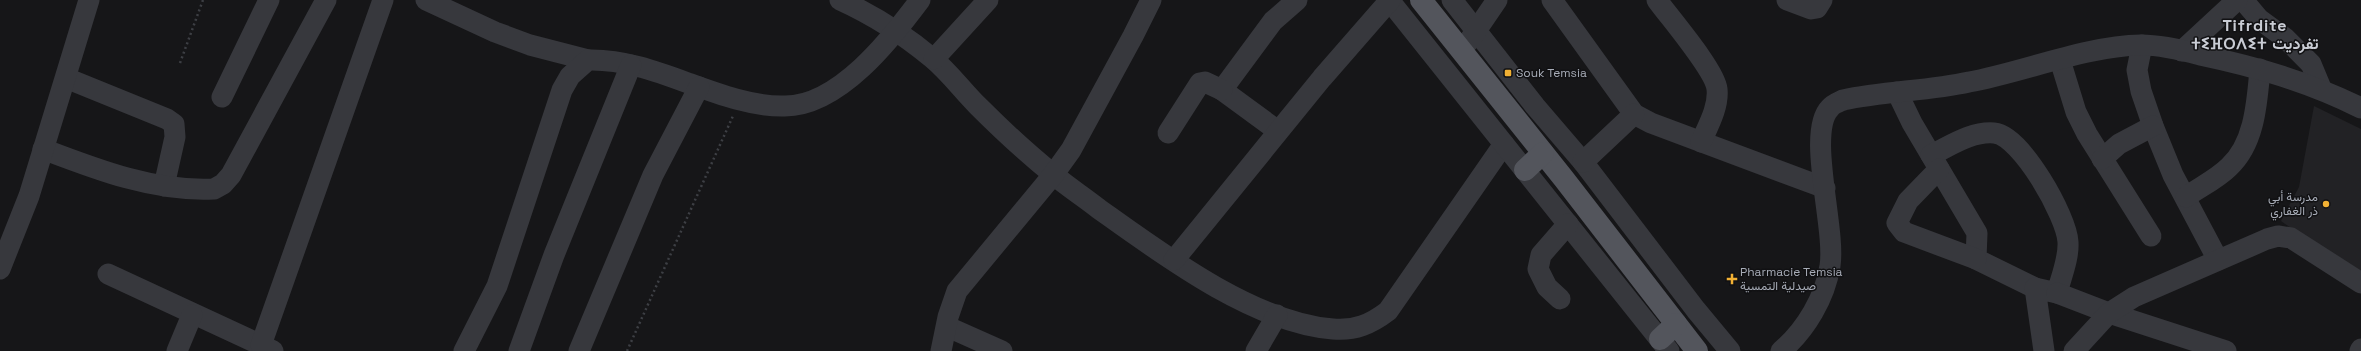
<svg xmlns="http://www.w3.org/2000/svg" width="2361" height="351" font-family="'Space Grotesk',Vazirmatn,'Noto Sans Tifinagh',sans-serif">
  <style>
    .built { fill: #222225 }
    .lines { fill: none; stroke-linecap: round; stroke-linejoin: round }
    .path { stroke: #3d3f44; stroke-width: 2.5; stroke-dasharray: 2 3; stroke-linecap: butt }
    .minor { stroke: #37383d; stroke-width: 21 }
    .major { stroke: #53555c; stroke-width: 22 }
    .poi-dot { fill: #f2b134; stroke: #111113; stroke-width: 1.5 }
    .labels { text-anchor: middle; stroke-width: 3; stroke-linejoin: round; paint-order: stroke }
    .poi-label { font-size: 12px; fill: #a8adb8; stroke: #111113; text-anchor: start }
    .district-label { font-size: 16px; font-weight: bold; letter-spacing: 1px; fill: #c9ccd4; stroke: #111113 }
  </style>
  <rect width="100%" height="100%" fill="#161618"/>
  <!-- built -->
  <path class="built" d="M2314,106l47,23v148l-80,-56 18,-34z"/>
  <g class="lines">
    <!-- path -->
    <g class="path">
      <path d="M180,63l23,-63"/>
      <path d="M627,351l106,-235"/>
    </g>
    <!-- minor -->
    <g class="minor">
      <path d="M426,0l69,32 35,13 58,15"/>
      <path d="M840,0c33,15 63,34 92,58 17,14 30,32 46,48 24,24 50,48 76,69 14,12 30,22 45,34 63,45 155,114 234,120 22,2 38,-5 55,-18l116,-167"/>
      <path d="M1389,0l280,351"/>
      <path d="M1452,0l83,106 48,56 113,148 34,41"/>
      <path d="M1552,0l82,114 17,9 174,65"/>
      <path d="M1657,0c13,18 58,70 60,89 2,18 -9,37 -16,53"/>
      <path d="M1787,0l24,9 6,-1 5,-8"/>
      <path d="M2243,0l16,19 26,19 26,26 10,24"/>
      <path d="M1469,41l28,-41"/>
      <path d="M2142,45l-5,25 4,21 12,35 20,49 45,85"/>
      <path d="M2182,51l55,-51"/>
      <path d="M934,59l54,-59"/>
      <path d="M2060,60l16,52 11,22 64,102"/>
      <path d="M66,78l101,41 7,5 1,13 -11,49"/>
      <path d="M1897,92l15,31 65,110 -1,26 59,29"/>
      <path d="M222,97l47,-97"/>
      <path d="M1278,131l-56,-41 51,-69 24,-21"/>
      <path d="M1168,133l32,-50 5,-1 17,8"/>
      <path d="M43,149c55,21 112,43 171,40l9,-5 8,-9 95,-175"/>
      <path d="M1931,155c19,-9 41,-24 63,-22 27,2 73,84 74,109 1,17 -7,35 -11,51l-22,-5 9,63"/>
      <path d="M2102,159l17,-15 34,-18"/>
      <path d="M1583,162l51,-48"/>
      <path d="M1939,169l-31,32 -11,22 7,9 72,27"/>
      <path d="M2186,197c14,-10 31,-18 43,-30 26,-24 28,-65 31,-98"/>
      <path d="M1174,260l148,-182 68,-78"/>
      <path d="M0,269l29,-73 60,-196"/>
      <path d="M108,274l153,71"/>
      <path d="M2057,293l52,20 117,38"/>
      <path d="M1560,299l-13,-12 -9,-18 3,-14 27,-31"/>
      <path d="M948,327l54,24"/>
      <path d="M177,351l15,-36"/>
      <path d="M273,351l-12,-6 122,-345"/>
      <path d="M464,351l33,-65 65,-196 8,-14 18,-16c34,-1 68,11 100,23 30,11 65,24 97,23 54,0 106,-67 135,-106"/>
      <path d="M519,351l35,-96 77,-190"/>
      <path d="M579,351l74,-176 46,-88"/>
      <path d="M941,351l7,-34 9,-26 96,-116 18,-25 62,-114 18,-36"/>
      <path d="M1256,351l21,-36"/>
      <path d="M1781,351c25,-21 44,-54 49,-85 6,-38 -24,-134 0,-158 3,-4 9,-6 13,-8 42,-9 85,-9 126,-18 55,-10 116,-36 172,-37 19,0 41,5 59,10 57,12 109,27 161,53"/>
      <path d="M2074,351l35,-38 25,-16 133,-58 11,-3 13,2 70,45"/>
      <path d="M2360,351l1,-2"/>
    </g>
    <!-- major -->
    <g class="major">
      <path d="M1421,0l143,179 133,172"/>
      <path d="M1525,170l18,-17"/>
      <path d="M1660,339l16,-15"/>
    </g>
  </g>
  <!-- markers -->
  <g class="poi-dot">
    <rect x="1504" y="69" width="8" height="8" rx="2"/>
    <circle cx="2326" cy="204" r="4"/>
    <path d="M1730 273h4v4h4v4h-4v4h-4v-4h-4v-4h4z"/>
  </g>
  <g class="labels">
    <!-- poi labels -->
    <g class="poi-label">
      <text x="1516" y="77">Souk Temsia</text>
      <text x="2318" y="201" text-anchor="end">مدرسة أبي<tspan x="2318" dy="14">ذر الغفاري</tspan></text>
      <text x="1740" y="276">Pharmacie Temsia<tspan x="1740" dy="14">صيدلية التمسية</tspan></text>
    </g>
    <!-- district labels -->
    <g class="district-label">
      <text x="2255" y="31">Tifrdite<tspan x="2255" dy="18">ⵜⵉⴼⵔⴷⵉⵜ تفرديت</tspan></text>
    </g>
  </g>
</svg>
